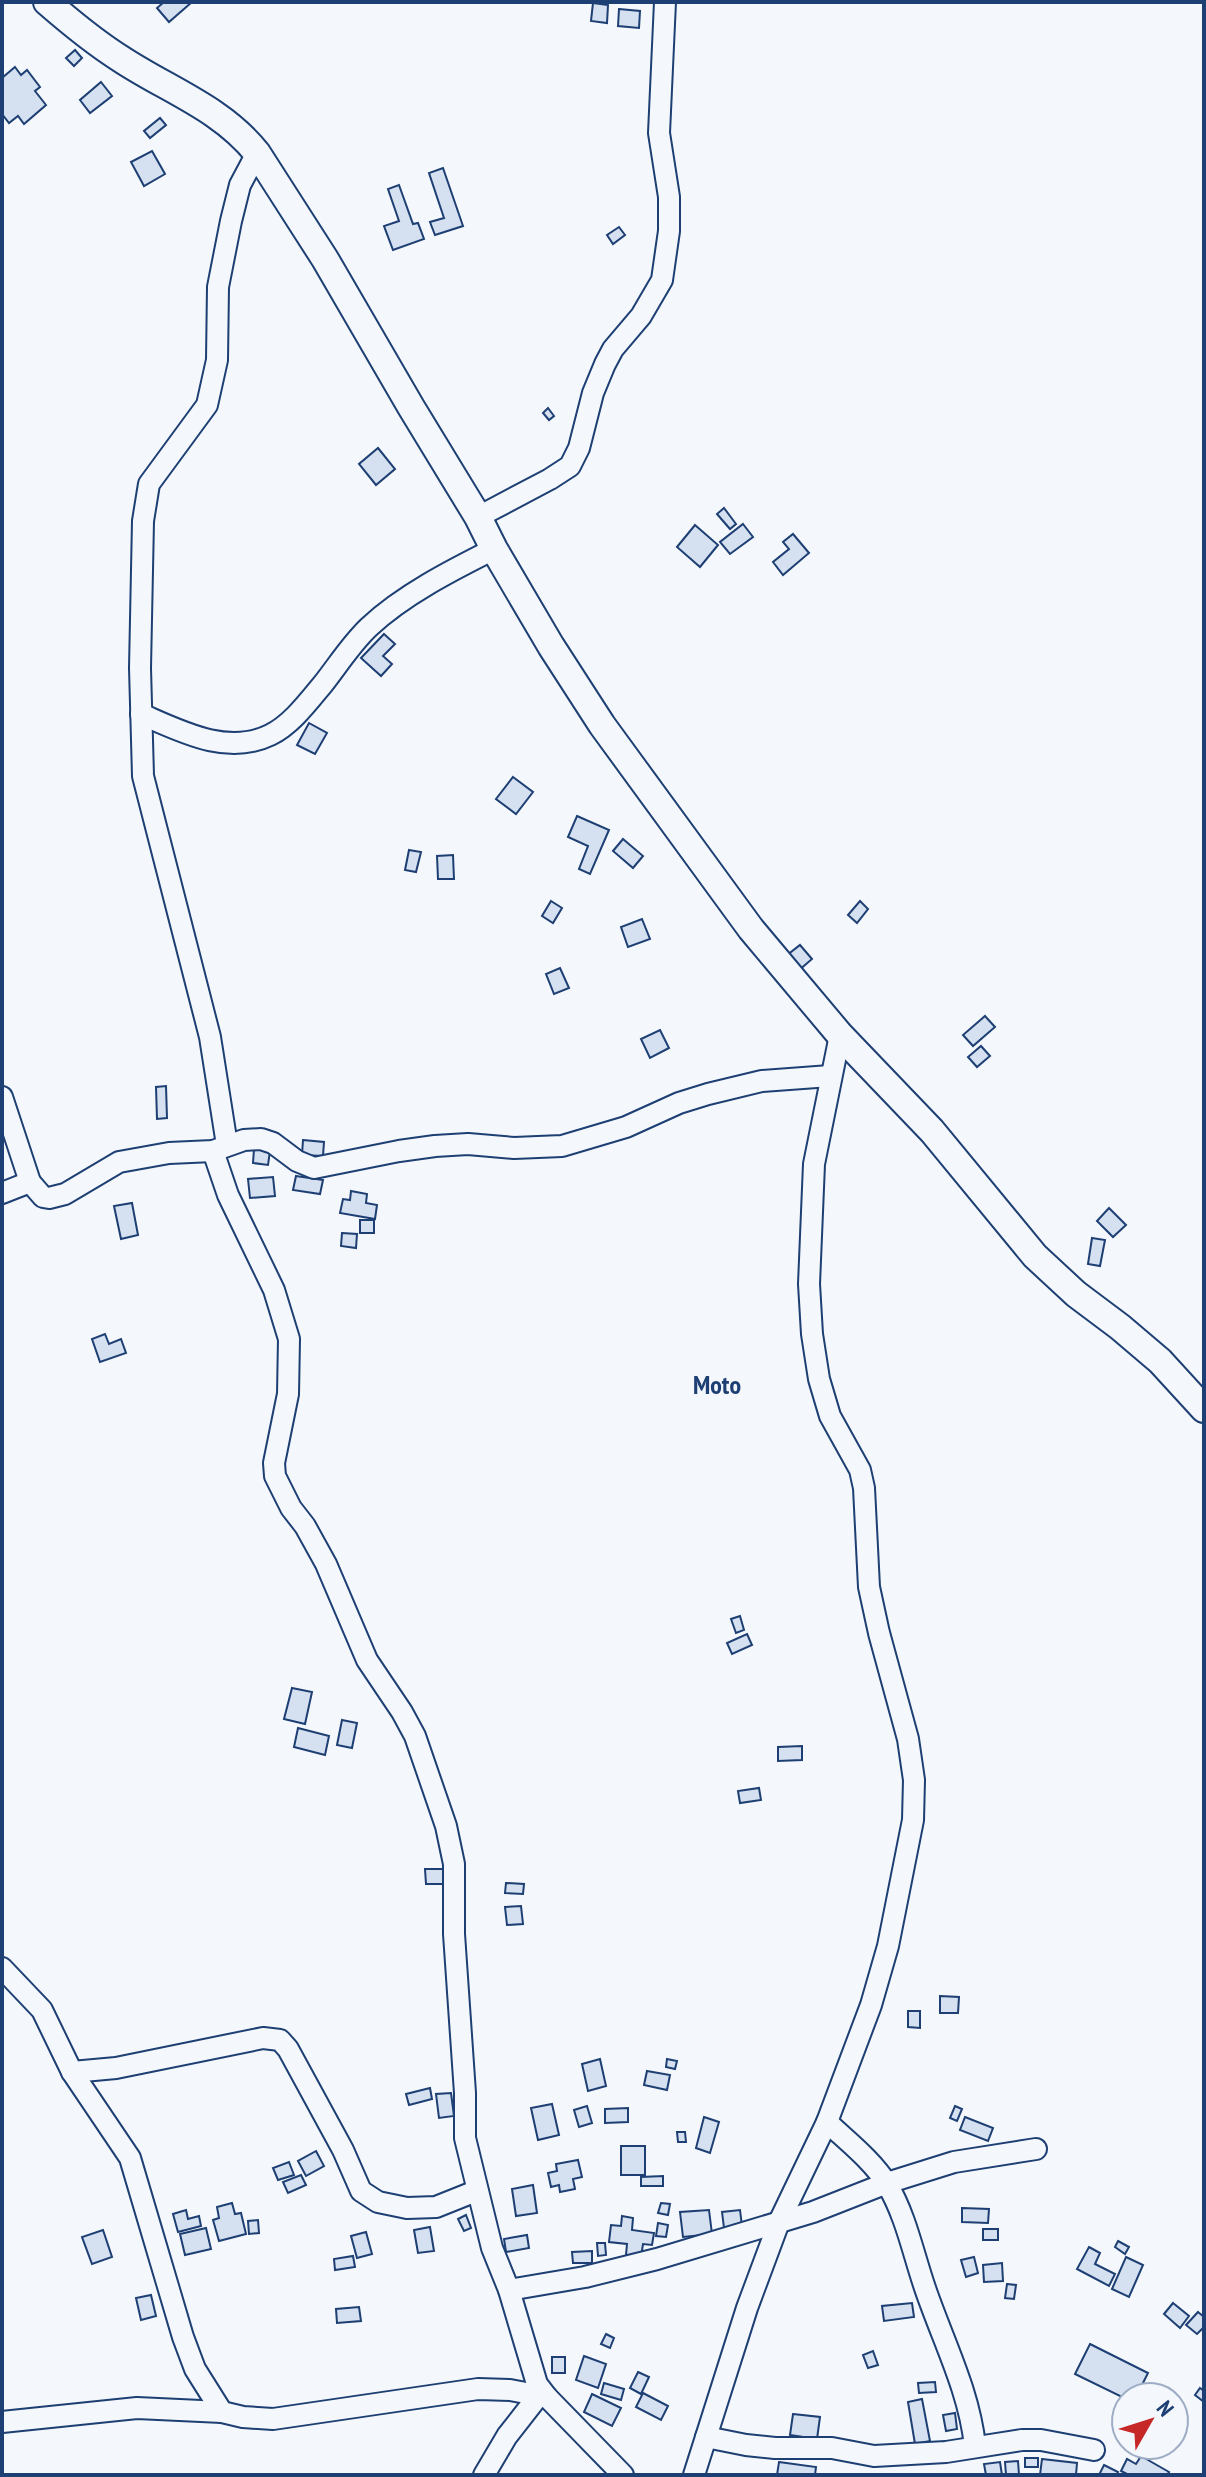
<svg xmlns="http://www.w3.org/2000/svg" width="1206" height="2477" font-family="'PT Sans Narrow',sans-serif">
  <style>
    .building { fill: #d5e0f0; stroke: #1d3f73; stroke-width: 2 }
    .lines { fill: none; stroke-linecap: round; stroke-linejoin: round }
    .minor-casing { stroke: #1d3f73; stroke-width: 24 }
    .tertiary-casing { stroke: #1d3f73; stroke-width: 30 }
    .minor { stroke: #f4f7fb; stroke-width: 20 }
    .tertiary { stroke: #f4f7fb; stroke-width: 26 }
    .labels { text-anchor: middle; stroke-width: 6; stroke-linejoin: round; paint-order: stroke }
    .quarter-label { font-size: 26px; font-weight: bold; fill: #1d3f73; stroke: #f4f7fb }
  </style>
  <rect width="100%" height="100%" fill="#f4f7fb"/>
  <!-- building -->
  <g class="building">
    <path d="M164,2h28l-23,20 -12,-14z"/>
    <path d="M593,3l15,2 -1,18 -16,-2z"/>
    <path d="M619,9l21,2 -1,17 -21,-2z"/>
    <path d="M75,50l7,8 -8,8 -8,-8z"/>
    <path d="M15,67l6,8 6,-5 13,17 -5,4 11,14 -22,19 -6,-8 -9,7 -7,-9v-36z"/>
    <path d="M101,82l11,14 -22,17 -10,-13z"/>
    <path d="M160,118l6,7 -16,13 -6,-7z"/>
    <path d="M152,151l13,23 -21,12 -13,-24z"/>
    <path d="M443,168l20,58 -28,9 -5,-13 14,-4 -15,-45z"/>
    <path d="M399,185l14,39 5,-1 6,16 -31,11 -9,-24 15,-5 -11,-32z"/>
    <path d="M619,227l6,8 -12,9 -6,-9z"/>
    <path d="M548,408l6,8 -5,4 -6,-7z"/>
    <path d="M378,448l17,21 -19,16 -17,-21z"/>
    <path d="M724,508l12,16 -6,5 -13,-15z"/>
    <path d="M743,524l10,13 -23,17 -10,-12z"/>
    <path d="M695,525l23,20 -18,22 -23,-20z"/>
    <path d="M793,534l16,19 -26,22 -10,-13 16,-13 -6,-7z"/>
    <path d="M384,634l11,10 -12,12 9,8 -11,12 -20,-18z"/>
    <path d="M309,723l18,10 -12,21 -18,-9z"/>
    <path d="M513,777l20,15 -17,22 -20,-15z"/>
    <path d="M577,816l32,14 -19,44 -11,-5 9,-23 -20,-9z"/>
    <path d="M623,839l20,17 -10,12 -20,-17z"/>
    <path d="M409,850l12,2 -5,20 -11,-2z"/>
    <path d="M453,855l1,24h-16l-1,-23z"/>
    <path d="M551,901l11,7 -9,15 -11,-7z"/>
    <path d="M860,901l8,8 -11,14 -9,-8z"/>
    <path d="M642,919l8,20 -22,8 -7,-20z"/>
    <path d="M800,945l12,14 -14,12 -12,-15z"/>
    <path d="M560,968l9,20 -15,6 -8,-20z"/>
    <path d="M985,1016l10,11 -22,19 -10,-11z"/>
    <path d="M660,1030l9,18 -19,10 -9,-19z"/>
    <path d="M981,1046l9,10 -13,11 -9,-10z"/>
    <path d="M166,1086l1,32 -10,1 -1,-32z"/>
    <path d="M303,1140l21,2 -1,14 -21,-1z"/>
    <path d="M254,1149l16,2 -2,14 -15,-2z"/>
    <path d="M296,1176l27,4 -3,14 -27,-4z"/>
    <path d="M273,1177l2,19 -25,2 -2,-19z"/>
    <path d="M351,1191l16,3 -1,9 11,2 -2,14 -35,-6 3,-14 7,1z"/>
    <path d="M132,1203l6,32 -17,4 -7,-33z"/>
    <path d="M1109,1208l17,17 -13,12 -16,-16z"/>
    <rect x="360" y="1220" width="14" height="13"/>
    <path d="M342,1233l15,1 -1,14 -15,-2z"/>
    <path d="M1092,1238l13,2 -5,26 -12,-2z"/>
    <path d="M105,1334l4,10 12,-5 5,14 -26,9 -8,-23z"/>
    <path d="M740,1616l4,14 -8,3 -5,-14z"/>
    <path d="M747,1634l5,11 -20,9 -5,-11z"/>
    <path d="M292,1688l20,4 -7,32 -21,-5z"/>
    <path d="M342,1720l15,3 -5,25 -15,-3z"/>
    <path d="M298,1728l31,8 -4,19 -31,-8z"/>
    <path d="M802,1746v14l-24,1v-14z"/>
    <path d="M759,1788l2,12 -21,3 -2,-12z"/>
    <path d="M425,1869h18v15h-17z"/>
    <path d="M506,1883l18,1 -1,10 -18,-1z"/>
    <path d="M521,1906l2,18 -16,1 -2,-18z"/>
    <path d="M940,1996l19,1 -1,16h-18z"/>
    <path d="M908,2011h12v17l-12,-1z"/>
    <path d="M600,2059l6,27 -18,5 -6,-27z"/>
    <path d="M667,2059l10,2 -2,8 -9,-2z"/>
    <path d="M647,2071l23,4 -3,15 -23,-5z"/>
    <path d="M430,2088l2,11 -23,6 -3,-11z"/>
    <path d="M451,2093l3,23 -15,2 -3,-24z"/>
    <path d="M552,2104l7,31 -21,5 -7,-32z"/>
    <path d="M587,2106l5,17 -13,4 -5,-17z"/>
    <path d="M955,2106l7,3 -5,12 -7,-3z"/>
    <path d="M628,2108v14l-23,1v-14z"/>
    <path d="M704,2117l15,5 -9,31 -14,-5z"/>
    <path d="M965,2117l28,11 -5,13 -28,-11z"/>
    <path d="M677,2132h8l1,10h-8z"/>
    <rect x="621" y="2146" width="24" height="29"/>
    <path d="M316,2151l8,15 -18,10 -8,-15z"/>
    <path d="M578,2160l4,17 -9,2 2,10 -15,3 -1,-7 -8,2 -3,-14 9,-2 -1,-7z"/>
    <path d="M289,2162l5,13 -16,5 -5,-12z"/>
    <path d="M301,2175l5,10 -18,8 -5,-11z"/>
    <path d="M663,2176v10h-22v-9z"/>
    <path d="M533,2185l4,28 -21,3 -4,-27z"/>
    <path d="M232,2203l3,11 6,-1 5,21 -27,7 -6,-21 6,-2 -2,-11z"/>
    <path d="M661,2203l9,1 -2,11 -10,-2z"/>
    <path d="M962,2208l27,1 -1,14 -26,-1z"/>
    <path d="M186,2210l2,9 11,-3 2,10 -23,6 -5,-18z"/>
    <path d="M709,2210l3,24 -29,3 -3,-25z"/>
    <path d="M740,2210l2,16 -18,2 -2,-16z"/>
    <path d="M466,2215l5,13 -7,3 -6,-12z"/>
    <path d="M622,2216l11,2 -1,12 22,3 -2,12 -9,-1 -2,13 -15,-2 1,-11 -18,-2 2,-17 10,1z"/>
    <path d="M258,2220l1,13 -10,1 -1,-13z"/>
    <path d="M658,2223l10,2 -2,12 -10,-1z"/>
    <path d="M430,2227l4,24 -16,2 -4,-23z"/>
    <path d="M206,2228l5,21 -26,6 -5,-21z"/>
    <rect x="983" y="2229" width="15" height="11"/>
    <path d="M103,2230l9,27 -20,7 -10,-27z"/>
    <path d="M366,2232l6,22 -15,4 -6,-22z"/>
    <path d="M527,2235l2,13 -23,4 -2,-13z"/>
    <path d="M1118,2241l11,6 -4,7 -10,-7z"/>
    <path d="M597,2243h8l1,12 -8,1z"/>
    <path d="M1089,2247l11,6 -5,11 20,10 -6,12 -32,-17z"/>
    <path d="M592,2251v12h-19l-1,-11z"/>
    <path d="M353,2256l2,11 -20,3 -1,-11z"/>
    <path d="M974,2257l4,16 -12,4 -5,-17z"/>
    <path d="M1126,2257l17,8 -14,32 -17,-8z"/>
    <path d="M1002,2263l1,18 -19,1 -1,-17z"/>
    <path d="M1007,2284l9,1 -2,14 -9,-1z"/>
    <path d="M151,2295l5,21 -15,4 -5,-22z"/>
    <path d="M912,2303l2,14 -30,4 -2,-15z"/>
    <path d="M1173,2303l16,13 -9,12 -16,-14z"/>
    <path d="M359,2307l2,14 -24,2 -1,-14z"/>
    <path d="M1198,2312l6,5v10l-7,7 -11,-9z"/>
    <path d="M606,2334l8,4 -4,10 -9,-4z"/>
    <path d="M1090,2344l58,29 -12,24h-10v2l-51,-25z"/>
    <path d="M873,2351l5,14 -10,3 -5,-13z"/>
    <path d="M584,2356l22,8 -8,24 -22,-8z"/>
    <rect x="552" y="2357" width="13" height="16"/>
    <path d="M638,2372l11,5 -8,17 -11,-6z"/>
    <path d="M935,2382l1,10 -17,1 -1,-10z"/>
    <path d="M604,2383l20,6 -3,11 -20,-6z"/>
    <path d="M1200,2388l4,3v11l-9,-7z"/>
    <path d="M643,2393l25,13 -7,14 -25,-13z"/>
    <path d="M592,2394l29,14 -9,18 -28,-14z"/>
    <path d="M922,2399l8,42 -15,3 -7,-42z"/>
    <path d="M955,2413l2,16 -11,2 -3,-16z"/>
    <path d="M793,2414l27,3 -3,22 -27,-4z"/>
    <path d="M1141,2456l28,16 -2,3h-38l-8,-4 6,-12 9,5z"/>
    <rect x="1025" y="2458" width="13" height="9"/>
    <path d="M1042,2459l35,4 -1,12h-36z"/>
    <path d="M1018,2461l1,14h-13l-1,-13z"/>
    <path d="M779,2462l37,5 -1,8h-38z"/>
    <path d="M1000,2462l2,13h-16l-2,-11z"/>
    <path d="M1104,2465l14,7 -1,3h-18z"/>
  </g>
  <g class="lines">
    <!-- minor casing -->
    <g class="minor-casing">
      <g id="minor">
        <path d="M478,517l72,-38 20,-13 9,-18 14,-55 12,-29 8,-15 28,-33 21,-36 7,-49v-34l-10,-64 6,-131"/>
        <path d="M141,714c39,17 86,42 129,21 21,-10 38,-33 53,-51 15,-19 28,-40 46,-57 34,-32 83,-57 125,-78"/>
        <path d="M2,1097l28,85"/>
        <path d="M227,1145l-17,-108 -67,-261 -3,-108 3,-147 6,-37 58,-79 10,-45 1,-73 13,-66 9,-36 17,-32"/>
        <path d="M213,1151l15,44 46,95 15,49 -1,55 -14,69 1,13 16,32 14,18 21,38 41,96 35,52 13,24 31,90 8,38v70l11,159v45l27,110 17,42 28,94 10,13"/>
        <path d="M2,1193l28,-11 13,15 6,1 16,-4 54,-32 50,-9 44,-2 31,-11 17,-1 12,4 24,18 17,7 85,-17 36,-5 33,-2 46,4 48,-2 64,-19 53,-24 29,-9 54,-13 68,-5"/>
        <path d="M2,1968l40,42 30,62 58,86 53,179 12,32 27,43 21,5 30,2 205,-30 32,1 37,7 76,78"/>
        <path d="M72,2072l44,-4 147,-30 17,2 8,9 55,101 18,41 17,11 29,6 29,-1 40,-16"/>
        <path d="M827,2122c20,19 45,38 60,62 19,32 26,69 38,104 18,53 44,102 50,158"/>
        <path d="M509,2290l76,-13 72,-18 156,-47 74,-29 67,-21 82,-13"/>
        <path d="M2,2422l135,-14 85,4"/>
        <path d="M706,2437l40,8 29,3h57l42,8 72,-4 76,-12h19l53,10"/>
        <path d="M484,2475l23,-39 32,-41"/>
        <path d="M694,2475l53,-167 32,-86 48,-100 44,-117 17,-59 25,-126 1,-40 -6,-41 -29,-106 -10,-46 -5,-99 -4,-18 -30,-54 -11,-37 -7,-45 -3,-50 5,-120 26,-129"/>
      </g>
    </g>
    <!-- tertiary casing -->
    <g class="tertiary-casing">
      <path id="tertiary" d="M47,2c23,20 47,40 74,57 47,31 100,49 136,94l68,106 86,148 67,110 16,32 57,97 51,79 149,204 89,106 92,96 103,125 41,38 44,33 40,34 44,48"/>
    </g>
    <!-- minor -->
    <use href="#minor" class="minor"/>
    <!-- tertiary -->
    <use href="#tertiary" class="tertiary"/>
  </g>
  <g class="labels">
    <!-- quarter labels -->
    <g class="quarter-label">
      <text x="717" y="1394">Moto</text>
    </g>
  </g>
  <!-- border -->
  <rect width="1206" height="2477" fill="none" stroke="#1d3f73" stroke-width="8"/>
  <!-- north arrow -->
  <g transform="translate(1150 2421) rotate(51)"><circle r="38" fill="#f4f7fb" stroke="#9eadc5" stroke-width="2"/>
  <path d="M0-6L14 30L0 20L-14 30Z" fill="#c62828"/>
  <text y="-12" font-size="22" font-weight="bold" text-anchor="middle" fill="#1d3f73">N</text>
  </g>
</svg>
